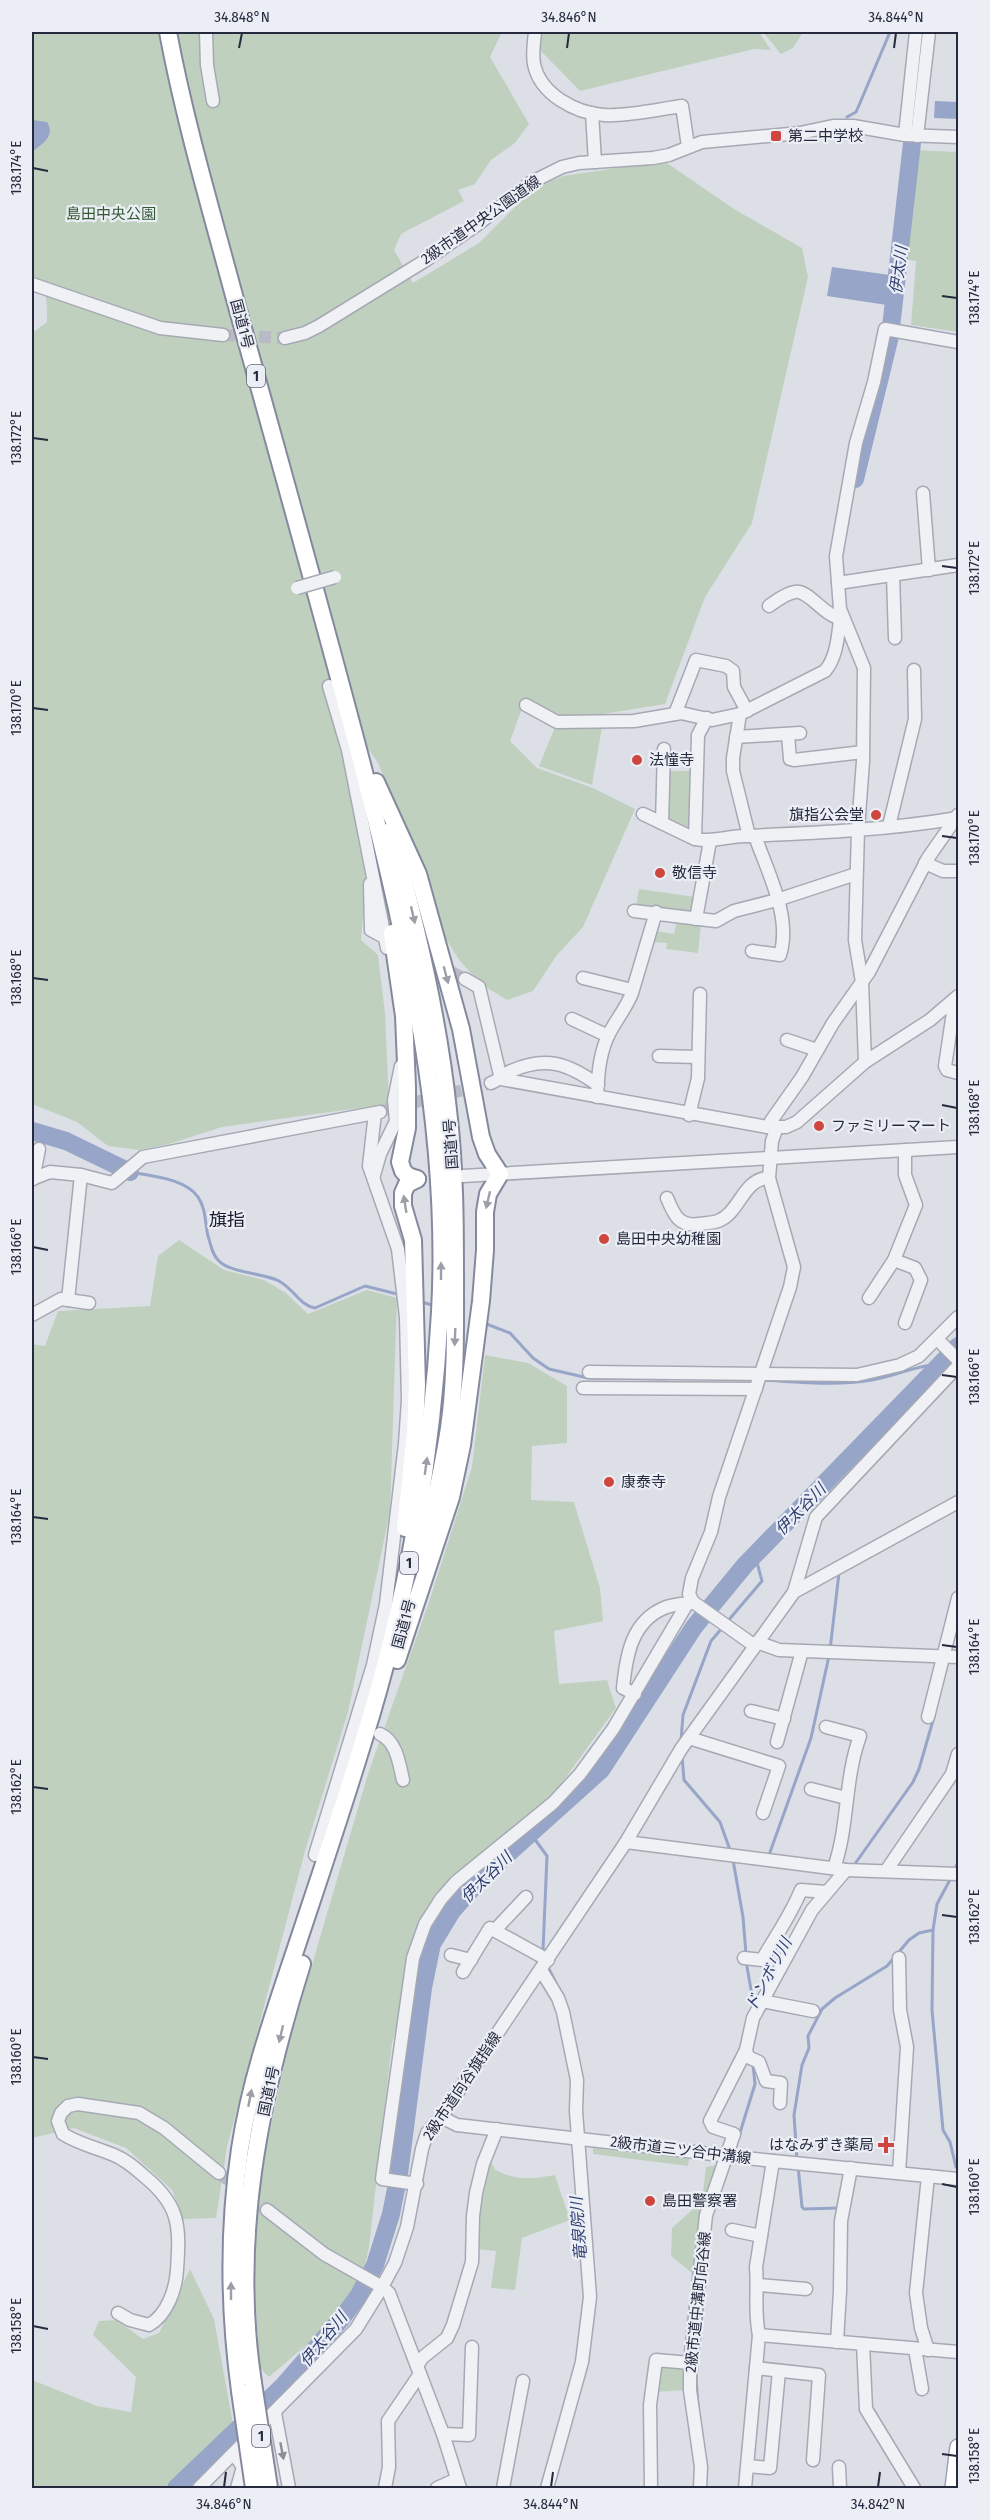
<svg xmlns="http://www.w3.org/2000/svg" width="990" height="2520" font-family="'Fira Sans Condensed','Noto Sans JP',sans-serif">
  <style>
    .green { fill: #bfd1be }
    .water { fill: #97a5c8 }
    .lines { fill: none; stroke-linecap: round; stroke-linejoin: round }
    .stream { stroke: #97a5c8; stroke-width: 3 }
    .river { stroke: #97a5c8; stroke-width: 18 }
    .minor-tunnel { stroke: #b8bbc5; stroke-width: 12; stroke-dasharray: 12 6; stroke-linecap: butt }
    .minor-casing { stroke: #a6a9b4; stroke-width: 15 }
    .major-casing { stroke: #9ca1b3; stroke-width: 18 }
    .highway-casing { stroke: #84899e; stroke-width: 20 }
    .minor { stroke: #f0f1f5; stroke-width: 12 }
    .major { stroke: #fff; stroke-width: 15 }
    .highway { stroke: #fff; stroke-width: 16 }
    .minor-bridge-casing { stroke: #a6a9b4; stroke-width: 15; stroke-linecap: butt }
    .highway-bridge-casing { stroke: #84899e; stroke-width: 20; stroke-linecap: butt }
    .minor-bridge { stroke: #f0f1f5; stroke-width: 12 }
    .highway-bridge { stroke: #fff; stroke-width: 16 }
    .oneway { fill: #9d9fa8 }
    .oneway2 { fill: #8b8e9a }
    .ticks { fill: none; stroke: #262a3e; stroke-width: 2 }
    .poi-dot { fill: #cf463f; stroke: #eceef5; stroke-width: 2 }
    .labels { text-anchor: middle; stroke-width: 4.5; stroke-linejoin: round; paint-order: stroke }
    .shield { fill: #eceef5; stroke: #616575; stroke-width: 1.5 }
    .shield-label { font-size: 14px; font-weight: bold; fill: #262a3e }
    .poi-label { font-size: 15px; fill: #262a3e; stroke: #eceef5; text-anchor: start }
    .park-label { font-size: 15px; fill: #335a34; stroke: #eceef5 }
    .street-label { font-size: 15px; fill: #262a3e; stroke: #eceef5 }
    .water-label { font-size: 16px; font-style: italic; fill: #304072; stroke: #eceef5 }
    .quarter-label { font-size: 18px; fill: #191c2e; stroke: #eceef5 }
    .neatline { fill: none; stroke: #262a3e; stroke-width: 2 }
    .ticks-label { font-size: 15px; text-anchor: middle; fill: #262a3e }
  </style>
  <rect width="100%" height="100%" fill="#dddfe7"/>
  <!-- green -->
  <g class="green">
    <path d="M32,32h470l-12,25 39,67 -14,19 -24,17 -16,24 -17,6 6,11 -63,33 -7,16 19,33 66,-40 54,-54 30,-13 101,-15 70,48 68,39 6,29 -56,246 -47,74 -40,107 -105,17 42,6 -10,58 -53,-19 18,-44 -33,-19 -14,38 27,27 56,20 42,21 -52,118 -26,28 -24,36 -26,9 -26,-16 -21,-23 -21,-33 -21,-68 -40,-97 -53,-77 35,144 6,53 -5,57 17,15 7,58 4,91 -167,23 -53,17 -30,6 -31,-4 -31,-24 -45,-18v-771l15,-11c0,-16 2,-35 -15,-43z"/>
    <path d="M526,32h233l12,18 -17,-1 -174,42 -40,-41z"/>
    <path d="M763,32h40l-10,16 -12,6z"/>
    <path d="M915,150l43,2v180l-47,-7 5,-64 -11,-2z"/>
    <path d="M668,771h25l-3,60 -24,-11z"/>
    <path d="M639,889l56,8 -4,19 -55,-10z"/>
    <path d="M677,921l24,3 -3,29 -32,-4 1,-6 -15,-1 4,-11 18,3z"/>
    <path d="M179,1240l45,30 40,10 22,13 22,21 59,-24 30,8 -7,214 -42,200 -43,139 -78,296 -11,71 -33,1 -11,-29 -46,-42 -52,-20 -42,10v-794l13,2 13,-35 92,-5 8,-50z"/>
    <path d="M485,1355l43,8 39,23v57l-35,3 -1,54 43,2 26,86 3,33 -49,10 5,53 48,-4 9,28 -73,101 -70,58 -48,64 -33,112 -23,204 -10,48 -40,39 -50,43 -10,-10 -4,-80v-68l12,-75 22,-101 79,-269 61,-172 43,-135z"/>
    <path d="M593,2148l96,11 -1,7 -95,-12z"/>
    <path d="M488,2155l7,15c23,11 35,9 60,5l15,45 -48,18 -7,52 -24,-2 5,-37 -20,-2 -1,-26z"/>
    <path d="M717,2165l-29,168 -3,1 7,-61 -21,-17 1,-28 30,-27 4,-34z"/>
    <path d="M190,2269l24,50 19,105 -67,64h-134v-108l65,26 34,6 5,-35 -43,-42 6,-14 17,-1 27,19 16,-6z"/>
    <path d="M684,2365l3,25 -32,2 3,-26z"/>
  </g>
  <!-- water -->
  <g class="water">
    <path d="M935,101l23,1v17l-24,-1z"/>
    <path d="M32,120l15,2c9,14 -5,22 -15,30z"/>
    <path d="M832,267l58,8 -3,30 -60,-9z"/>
  </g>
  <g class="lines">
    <!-- stream -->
    <g class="stream">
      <path d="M847,117l9,-5 4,-9 30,-71"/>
      <path d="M130,1172c20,4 55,6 68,25 8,11 7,27 10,39 3,9 4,19 11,25 11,12 45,12 60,20 15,8 20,24 36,27l50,-22 36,9"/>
      <path d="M422,1302l13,4"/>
      <path d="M484,1323l26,10 23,25 16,11 39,9 79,1"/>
      <path d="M763,1380c37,2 72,6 109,0 24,-4 44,-15 69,-16"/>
      <path d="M727,1622l35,-41 -7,-26"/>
      <path d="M830,1650l9,-77"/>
      <path d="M681,1740l2,-25 28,-74 12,-14"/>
      <path d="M682,1756l2,24 36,42 10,28"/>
      <path d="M531,1834l16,22 -4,94"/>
      <path d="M769,1855l42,-117 18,-82"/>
      <path d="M733,1860l10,57 3,37"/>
      <path d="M852,1868l61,-86 6,-13 15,-52"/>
      <path d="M954,1870l4,-7"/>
      <path d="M952,1876l-15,28 -4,26 -1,80 11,120 7,12 6,25"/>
      <path d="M746,1961l8,46"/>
      <path d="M548,1967l8,16"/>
      <path d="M739,2136l16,-52 -2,-20"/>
      <path d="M797,2160l-3,-45 8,-50 7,-17 -1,-12 14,-27 13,-11 52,-32 22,-26 10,-7 14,-3"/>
      <path d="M798,2166l4,41 2,2 35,-1"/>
      <path d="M583,2380l5,-20"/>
      <path d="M698,2406l-2,-28 12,-130"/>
    </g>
    <!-- river -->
    <g class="river">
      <path d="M855,479l35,-143 25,-219"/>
      <path d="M32,1131l34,10 64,31"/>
      <path d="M176,2488l108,-103 58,-67 17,-23 16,-30 16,-51 8,-40 24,-186 9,-44 20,-33 30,-34 119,-107 93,-143 51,-62 213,-219"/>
    </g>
    <!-- minor-tunnel -->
    <g class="minor-tunnel">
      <path d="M223,335l62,3"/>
      <path d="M418,955l47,24"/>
      <path d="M380,1111l111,-28"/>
      <path d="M219,2173l48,37"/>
    </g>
    <!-- minor casing -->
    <g class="minor-casing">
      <g id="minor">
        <path d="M206,32l1,33 6,36"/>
        <path d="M535,32c-1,10 -3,22 -1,32 6,30 41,49 70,51 21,2 56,-6 78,-9l6,40"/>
        <path d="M592,113l3,49"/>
        <path d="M905,135l11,-103"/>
        <path d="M917,136l12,-104"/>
        <path d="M32,284l128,44 63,7"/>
        <path d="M285,338l20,-5 14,-7 107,-66 52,-36 52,-41 32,-16 17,-4 74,-5 16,-3 33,-13 98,-9 33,-7h20l52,9 53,2"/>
        <path d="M923,493l6,77"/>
        <path d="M893,575l2,63"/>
        <path d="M838,583l120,-18"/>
        <path d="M769,606c7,-5 17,-13 26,-14 13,-3 29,24 45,26"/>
        <path d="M329,686l19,64 39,198"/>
        <path d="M526,705l31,17 77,-1 47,-8 31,7 28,-6"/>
        <path d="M675,714l21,-54 30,6 7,5 1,16 13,24"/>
        <path d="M788,735l2,24 4,1 69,-8"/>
        <path d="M736,737l64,-4"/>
        <path d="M643,814l52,25c18,4 32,-3 50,-3 71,-3 143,-6 213,-18"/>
        <path d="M662,823l2,-74"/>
        <path d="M889,826l26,-107 -1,-49"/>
        <path d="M749,836l-16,-65v-13l7,-44 85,-43c13,-15 13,-39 16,-58"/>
        <path d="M695,839l3,-104 9,-17"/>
        <path d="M925,863l18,8h15"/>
        <path d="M370,884l1,46 11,6"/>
        <path d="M634,911l82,10 18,-10 43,-11 79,-26"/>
        <path d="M696,919l14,-78"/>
        <path d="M752,951l28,4c12,-38 -13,-84 -25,-119"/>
        <path d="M583,978l49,12"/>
        <path d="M465,979l14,8 22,92 266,48h19l11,-5 68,-60 65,-42 28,-24"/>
        <path d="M955,999l-10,67 2,4 11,3"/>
        <path d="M572,1019l36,17"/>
        <path d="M787,1040l30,10"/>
        <path d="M659,1056l39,1"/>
        <path d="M865,1062l-3,-80 -7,-42 3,-111 5,-68 1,-93 -24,-59 -4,-53 20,-113 18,-61 11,-53 73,13"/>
        <path d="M491,1083c8,-3 13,-9 20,-12 35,-16 58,-7 87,14"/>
        <path d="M597,1097c1,-21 2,-40 10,-59 7,-16 19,-29 25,-45 8,-27 16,-54 24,-81"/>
        <path d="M689,1115l9,-37 2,-84"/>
        <path d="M769,1127l2,-6 31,-44 31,-54 36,-51 59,-114 30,-43"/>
        <path d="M374,1175l6,-21 16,-33 -2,-21 7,-34"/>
        <path d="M463,1176l495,-29"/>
        <path d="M32,1179l18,-7 31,3 31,8 31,-26 237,-45"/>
        <path d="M33,1179l6,-30"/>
        <path d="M667,1198c7,17 12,29 32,26 6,-1 13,-1 19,-3 22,-8 25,-43 51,-43"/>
        <path d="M894,1260l21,8 6,12 -16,43"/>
        <path d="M869,1298l25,-38 22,-55 -11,-30v-25"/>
        <path d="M68,1300l13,-125"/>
        <path d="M32,1315l29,-16 28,4"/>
        <path d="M937,1339l21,21"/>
        <path d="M589,1372l268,3 43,-10 19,-9 39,-39"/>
        <path d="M583,1388l173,1"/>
        <path d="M794,1592l22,-75 142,-151"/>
        <path d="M757,1642l22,8 179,7"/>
        <path d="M755,1646l-62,-44 -4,-8 3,-16 19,-46 8,-35 71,-210 4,-20 -25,-89 3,-37 5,-14"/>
        <path d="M635,1694l-12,-6c3,-31 8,-66 41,-80 9,-4 18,-4 28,-5"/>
        <path d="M751,1711l33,8"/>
        <path d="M928,1717l30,-119"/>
        <path d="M826,1727l34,9c-16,44 -11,89 -26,132"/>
        <path d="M380,1734c17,8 19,29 23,46"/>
        <path d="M689,1738l90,28 -16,47"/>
        <path d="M777,1742l25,-91"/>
        <path d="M811,1789l35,9"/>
        <path d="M626,1842l220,28 112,4"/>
        <path d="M315,1855l58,-190 13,-61 19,-160 3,-44 -2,-83 -8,-68 -29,-83 6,-53"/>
        <path d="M886,1871l66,-97 6,-20"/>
        <path d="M495,1930l31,-33"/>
        <path d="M451,1955l20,5"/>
        <path d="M744,1958l18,2c13,-23 29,-45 39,-70l25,2"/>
        <path d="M541,1970l17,28 5,14 14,68 -1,31 14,186 -8,65 -35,126"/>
        <path d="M463,1972l27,-44 58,32"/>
        <path d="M762,2001l51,10"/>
        <path d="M780,2103l1,-20 -15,-2 -7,-19 -11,-5 -2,-7 7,-32 59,-108 34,-40"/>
        <path d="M441,2117l16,8 316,36 185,18"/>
        <path d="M899,2173l8,-126 -7,-37 -1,-52"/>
        <path d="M928,2176l-12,117 5,35 7,22"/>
        <path d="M417,2184l-35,-5 31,-221 12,-34 16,-25 15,-17 97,-79 27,-29 33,-45 74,-125"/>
        <path d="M732,2230l29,6"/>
        <path d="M758,2285l48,4"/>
        <path d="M118,2313l12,7 19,5c18,-10 27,-36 28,-55 3,-44 3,-65 -33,-94 -9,-8 -18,-16 -30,-21 -17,-7 -35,-11 -51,-21l-5,-13 3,-8 7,-7 10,-2 61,9 25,15 55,45"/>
        <path d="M759,2335l199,17"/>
        <path d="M837,2342l3,-51 1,-70 10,-53"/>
        <path d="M863,2344l3,65 48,79"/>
        <path d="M915,2349l7,40"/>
        <path d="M417,2366l5,-8 25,-20 6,-13 19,-63 1,-46 3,-23 7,-29 14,-35"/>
        <path d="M756,2368l63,7 -6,85"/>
        <path d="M275,2413l14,75"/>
        <path d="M443,2434l26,1 3,-88"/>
        <path d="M234,2454l9,13 -6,21"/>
        <path d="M748,2466l22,2 9,-97"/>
        <path d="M839,2467l1,21"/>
        <path d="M199,2488l157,-159 26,-42 -58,-33 -57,-44"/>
        <path d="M385,2488l4,-21 -1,-46 32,-47"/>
        <path d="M437,2488l20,-9"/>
        <path d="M460,2488l-17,-54 -54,-141 -7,-6 13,-24 12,-36 15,-78 5,-16 14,-16 185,-275 55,-93 113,-157 164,-90"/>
        <path d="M503,2488l20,-107"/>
        <path d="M651,2488l-1,-83 6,-45 34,3"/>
        <path d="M700,2488l1,-21 -11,-77v-27l16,-148 28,-81 -21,-7 -3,-6 36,-71"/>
        <path d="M745,2488l14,-153c-5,-23 -1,-45 -3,-68l17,-106"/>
      </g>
    </g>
    <!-- major casing -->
    <g class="major-casing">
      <path id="major" d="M953,2488l5,-41"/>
    </g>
    <!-- highway casing -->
    <g class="highway-casing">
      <g id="highway">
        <path d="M168,32c17,91 44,181 68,271 43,156 87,312 128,469 45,176 86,357 76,540 -8,146 -33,290 -77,430 -20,66 -42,131 -64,197 -23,69 -48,137 -59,210 -12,81 -11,161 0,242"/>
        <path d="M376,782l42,92 43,155 20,108 6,17 13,20 -12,20 -3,18v38l-4,51 -19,144 -11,52 -54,163"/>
        <path d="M390,831c26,91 48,185 58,279 7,58 7,115 7,173 0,48 1,97 -6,145 -7,46 -18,92 -30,138"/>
        <path d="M392,933l12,83 3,71v41l-7,34 3,9 5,5 9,3"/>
        <path d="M405,1528l10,-96 2,-47 -4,-145 -10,-34v-13l4,-9 10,-5"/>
        <path d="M253,2383c-22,-144 6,-282 49,-419"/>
      </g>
    </g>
    <!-- minor -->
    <use href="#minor" class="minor"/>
    <!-- major -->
    <use href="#major" class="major"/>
    <!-- highway -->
    <use href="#highway" class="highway"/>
    <!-- minor-bridge casing -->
    <g class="minor-bridge-casing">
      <path id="minor-bridge" d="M297,588l38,-11"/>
    </g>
    <!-- highway-bridge casing -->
    <g class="highway-bridge-casing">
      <g id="highway-bridge">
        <path d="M253,2383l16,105"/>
        <path d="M240,2391l14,97"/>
      </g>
    </g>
    <!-- minor-bridge -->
    <use href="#minor-bridge" class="minor-bridge"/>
    <!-- highway-bridge -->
    <use href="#highway-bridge" class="highway-bridge"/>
  </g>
  <!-- one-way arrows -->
  <defs><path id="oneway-solid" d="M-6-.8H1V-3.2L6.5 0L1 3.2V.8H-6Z" transform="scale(1.5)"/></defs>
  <g class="oneway">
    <use href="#oneway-solid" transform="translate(413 915) rotate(77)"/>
    <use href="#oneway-solid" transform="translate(446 975) rotate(75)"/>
    <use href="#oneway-solid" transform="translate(488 1200) rotate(103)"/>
    <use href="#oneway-solid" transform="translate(405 1204) rotate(-99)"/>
    <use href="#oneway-solid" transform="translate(441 1271) rotate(-90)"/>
    <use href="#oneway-solid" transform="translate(455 1337) rotate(92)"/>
    <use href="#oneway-solid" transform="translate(426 1466) rotate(-82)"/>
    <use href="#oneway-solid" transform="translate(281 2034) rotate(103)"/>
    <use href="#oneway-solid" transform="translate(250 2098) rotate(-79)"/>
    <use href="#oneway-solid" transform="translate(231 2291) rotate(-90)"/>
  </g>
  <use class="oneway2" href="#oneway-solid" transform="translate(282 2451) rotate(79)"/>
  <!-- ticks -->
  <path class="ticks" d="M239,48l3,-15M567,48l2,-15M894,48l2,-15M33,168l15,3M942,296l15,2M33,438l15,2M942,566l15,2M33,708l15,2M942,836l15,2M33,978l15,2M942,1105l15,3M33,1247l15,3M942,1375l15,2M33,1517l15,2M942,1645l15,2M33,1787l15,2M942,1915l15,2M33,2057l15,2M942,2184l15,3M33,2326l15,3M942,2454l15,2M224,2487l2,-15M551,2487l2,-15M878,2487l2,-15"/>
  <!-- markers -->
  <g class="poi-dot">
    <rect x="770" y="130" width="12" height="12" rx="3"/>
    <circle cx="637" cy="760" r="6"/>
    <circle cx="876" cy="815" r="6"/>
    <circle cx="660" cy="873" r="6"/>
    <circle cx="819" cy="1126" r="6"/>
    <circle cx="604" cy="1239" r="6"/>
    <circle cx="609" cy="1482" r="6"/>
    <path d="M883 2136h6v6h6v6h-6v6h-6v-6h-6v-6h6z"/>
    <circle cx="650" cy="2201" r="6"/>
  </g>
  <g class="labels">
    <!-- shield labels -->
    <g class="shield">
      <rect x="247" y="365" width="18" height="22" rx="4.5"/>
      <rect x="400" y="1552" width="18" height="22" rx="4.5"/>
      <rect x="252" y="2425" width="18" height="22" rx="4.5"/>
    </g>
    <g class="shield-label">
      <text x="256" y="381">1</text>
      <text x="409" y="1568">1</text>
      <text x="261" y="2441">1</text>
    </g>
    <!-- poi labels -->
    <g class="poi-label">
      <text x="788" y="141">第二中学校</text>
      <text x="649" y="765">法憧寺</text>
      <text x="864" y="820" text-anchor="end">旗指公会堂</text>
      <text x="672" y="878">敬信寺</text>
      <text x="831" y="1131">ファミリーマート</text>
      <text x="616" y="1244">島田中央幼稚園</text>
      <text x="621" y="1487">康泰寺</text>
      <text x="874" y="2150" text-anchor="end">はなみずき薬局</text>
      <text x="662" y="2206">島田警察署</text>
    </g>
    <!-- park labels -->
    <g class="park-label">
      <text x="111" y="219">島田中央公園</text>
    </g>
    <!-- street labels -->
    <g class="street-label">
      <text transform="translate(481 220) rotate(-35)" y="5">2級市道中央公園道線</text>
      <text transform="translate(242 324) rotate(75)" y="5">国道1号</text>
      <text transform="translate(451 1144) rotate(-94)" y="5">国道1号</text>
      <text transform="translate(404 1624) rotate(-75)" y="5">国道1号</text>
      <text transform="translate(462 2086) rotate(-56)" y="5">2級市道向谷旗指線</text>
      <text transform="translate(269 2091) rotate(-78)" y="5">国道1号</text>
      <text transform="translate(681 2150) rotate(7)" y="5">2級市道三ツ合中溝線</text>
      <text transform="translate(698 2302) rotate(-84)" y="5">2級市道中溝町向谷線</text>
    </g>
    <!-- water labels -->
    <g class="water-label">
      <text transform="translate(898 270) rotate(-83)" y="6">伊太川</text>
      <text transform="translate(800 1509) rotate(-46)" y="6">伊太谷川</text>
      <text transform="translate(486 1877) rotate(-45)" y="6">伊太谷川</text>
      <text transform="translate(768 1974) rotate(-62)" y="6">ドンボリ川</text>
      <text transform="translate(578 2229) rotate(-94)" y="6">竜泉院川</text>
      <text transform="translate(323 2339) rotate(-51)" y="6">伊太谷川</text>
    </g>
    <!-- quarter labels -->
    <g class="quarter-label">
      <text x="227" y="1226">旗指</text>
    </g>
  </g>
  <!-- border -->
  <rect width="990" height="2520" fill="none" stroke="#eceef5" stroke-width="66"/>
  <rect x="33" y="33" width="924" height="2454" class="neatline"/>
  <g class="ticks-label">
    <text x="242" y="22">34.848°N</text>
    <text x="569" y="22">34.846°N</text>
    <text x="896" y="22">34.844°N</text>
    <text transform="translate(16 168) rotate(-90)" y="5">138.174°E</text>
    <text transform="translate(974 298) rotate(-90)" y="5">138.174°E</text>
    <text transform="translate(16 438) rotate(-90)" y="5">138.172°E</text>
    <text transform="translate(974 568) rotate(-90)" y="5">138.172°E</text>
    <text transform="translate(16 708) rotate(-90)" y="5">138.170°E</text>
    <text transform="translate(974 838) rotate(-90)" y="5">138.170°E</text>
    <text transform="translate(16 978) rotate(-90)" y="5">138.168°E</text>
    <text transform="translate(974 1108) rotate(-90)" y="5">138.168°E</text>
    <text transform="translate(16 1247) rotate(-90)" y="5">138.166°E</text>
    <text transform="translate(974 1377) rotate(-90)" y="5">138.166°E</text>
    <text transform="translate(16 1517) rotate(-90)" y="5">138.164°E</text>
    <text transform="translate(974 1647) rotate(-90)" y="5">138.164°E</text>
    <text transform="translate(16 1787) rotate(-90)" y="5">138.162°E</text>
    <text transform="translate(974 1917) rotate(-90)" y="5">138.162°E</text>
    <text transform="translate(16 2057) rotate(-90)" y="5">138.160°E</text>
    <text transform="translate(974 2187) rotate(-90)" y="5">138.160°E</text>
    <text transform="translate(16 2326) rotate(-90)" y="5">138.158°E</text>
    <text transform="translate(974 2456) rotate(-90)" y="5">138.158°E</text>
    <text x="224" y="2509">34.846°N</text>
    <text x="551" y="2509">34.844°N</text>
    <text x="878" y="2509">34.842°N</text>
  </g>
</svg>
